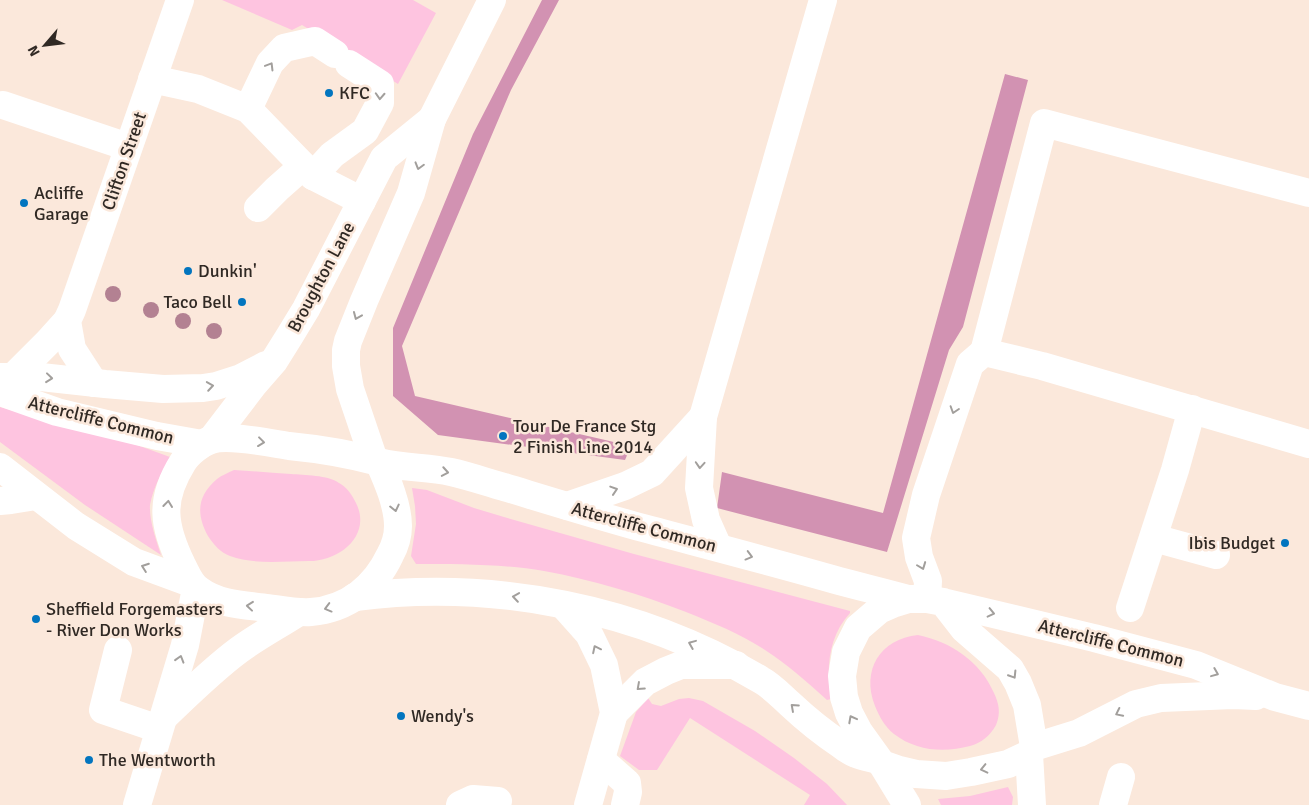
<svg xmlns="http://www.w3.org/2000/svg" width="1309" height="805" font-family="Signika,sans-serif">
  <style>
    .green { fill: #fec4e0 }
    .forest { fill: #d292b2 }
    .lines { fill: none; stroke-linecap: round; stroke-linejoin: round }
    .minor { stroke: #fff; stroke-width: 28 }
    .major { stroke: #fff; stroke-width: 28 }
    .tree { fill: #b38192 }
    .oneway { stroke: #a29f9c }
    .poi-dot { fill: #0275bf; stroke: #fbe8db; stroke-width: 2 }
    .labels { text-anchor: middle; stroke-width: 5; stroke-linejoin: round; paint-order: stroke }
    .poi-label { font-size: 18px; fill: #302924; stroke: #fbe8db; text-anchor: start }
    .street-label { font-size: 18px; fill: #302924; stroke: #fbe8db }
  </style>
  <rect width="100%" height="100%" fill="#fbe8db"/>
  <!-- green -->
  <g class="green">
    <path d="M222,0h191l23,13 -38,71 -96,-59 -10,5z"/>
    <path d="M0,407l137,38 33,12c-8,15 -17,31 -20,48 -1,15 6,35 11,50l-76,-50 -85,-63z"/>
    <path d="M234,470c19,1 38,3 57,4 13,1 37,1 48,9 8,4 13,12 17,20 16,32 -16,58 -47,58 -25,0 -55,4 -79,-5 -9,-3 -17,-12 -22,-20 -12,-22 -11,-40 9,-57 5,-4 11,-6 17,-9z"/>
    <path d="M412,488l15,2 47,18 30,9 130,37 216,57v2c-22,24 -24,56 -19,86l-4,1c-20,-18 -40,-36 -62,-50 -24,-16 -52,-27 -79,-38 -46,-18 -93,-32 -142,-41 -42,-7 -86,-7 -128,-7l-5,-8 5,-32 -1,-18z"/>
    <path d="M918,635c33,7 62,26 76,58 5,11 7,20 2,32 -6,11 -15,18 -26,21 -26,7 -54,5 -76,-12 -9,-7 -15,-18 -19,-28 -14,-36 5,-67 43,-71z"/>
    <path d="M648,698l4,6 9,2 18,-7 10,-1 14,3 52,30 39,27 33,26 20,21h-43l6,-10 -120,-77 -33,52h-18l-19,-14 16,-44z"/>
    <path d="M1008,787l5,10 -1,8h-71l-3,-6 32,-3z"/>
  </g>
  <!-- forest -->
  <g class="forest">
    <path d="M542,0h17l-48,90 -109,256 13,50 216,50 -6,14 -187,-25 -45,-39v-68l80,-194z"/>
    <path d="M1005,74l23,6 -65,247 -14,23 -62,202 -170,-44 5,-36 161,41z"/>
  </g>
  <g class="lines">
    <!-- minor -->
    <g class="minor">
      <path d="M152,79l46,10 50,20 65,67 49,25"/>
      <path d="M3,105l125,42"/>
      <path d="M248,109l22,-46 14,-15 31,-7 20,13"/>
      <path d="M313,176l19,-21 33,-24 15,-28v-19l-31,-20"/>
      <path d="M258,208l19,-19 26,-23"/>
      <path d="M984,352l60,-229 265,70"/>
      <path d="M13,377l35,-35 19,-21"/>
      <path d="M94,383l-22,-34 -5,-28 5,-11 108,-310"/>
      <path d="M0,501l11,-1 25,-4"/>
      <path d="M567,506l58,-20 27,-13 51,-56"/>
      <path d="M1154,538l62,17"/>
      <path d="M718,547l-12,-27 -7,-32 4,-71 120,-417"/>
      <path d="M927,599l1,-18 -9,-24 -3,-19 10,-43 44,-131 14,-12 58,14 267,78"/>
      <path d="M564,606l25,28 15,31 10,48 -26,92"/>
      <path d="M1130,608l45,-138 17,-61"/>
      <path d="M118,650l-15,60 56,19"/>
      <path d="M614,713l31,-31 21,-11 15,-6h55"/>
      <path d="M164,717c24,-23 48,-47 75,-67 19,-14 40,-25 60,-38"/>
      <path d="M601,760l26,23 1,9 -3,13"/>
      <path d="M137,805l48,-160 11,-57"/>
      <path d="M460,805l13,-6 25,2"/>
      <path d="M1113,805l8,-28"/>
    </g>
    <!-- major -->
    <g class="major">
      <path d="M0,377h41l64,7 58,5 40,-1 13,-2 25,-8 25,-13"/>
      <path d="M0,392l57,20 100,24 45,8"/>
      <path d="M212,439l42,-55 20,-23 15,-24 17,-28 78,-151 48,-39"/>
      <path d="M374,460l-24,-71 -4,-23v-16l2,-9 16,-40 47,-108 21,-74 60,-119"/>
      <path d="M379,462c8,18 19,43 19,64 0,10 -3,20 -8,29 -15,32 -42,54 -79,57 -14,1 -29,-2 -43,-4 -23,-3 -49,-3 -69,-18 -9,-6 -12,-16 -17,-25 -19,-39 -23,-65 1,-103 5,-8 18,-19 28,-22 17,-6 59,3 78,6 31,3 61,8 90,16 23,6 49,5 72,10 18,4 35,10 53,15 43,13 85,26 128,38 67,18 133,35 200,54 25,7 51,13 76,20"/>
      <path d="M0,467l76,59 58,36 57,21"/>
      <path d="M355,597c139,-18 285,11 406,83 11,6 20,16 29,24 16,15 32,28 50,40 5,4 11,8 16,10 7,3 15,4 22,6"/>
      <path d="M943,602l21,27 46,40 8,14 9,22 7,42 -5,7 -21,10 -37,8 -25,4 -30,-2 -17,-4 -17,-6 -23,-32 -10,-19 -5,-16 -2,-21 4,-24 12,-24 21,-18 16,-7 13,-4h19l16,3 151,36 102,27 79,32 34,9"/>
      <path d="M1034,747l45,-14 57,-29 25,-6 72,-3 23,1"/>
      <path d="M1029,754l3,51"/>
      <path d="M882,764l25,41"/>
    </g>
  </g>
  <!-- trees -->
  <g class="tree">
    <circle cx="113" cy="294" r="8"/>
    <circle cx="151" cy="310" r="8"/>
    <circle cx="183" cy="321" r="8"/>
    <circle cx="214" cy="331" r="8"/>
  </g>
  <!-- one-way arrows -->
  <defs><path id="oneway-chevron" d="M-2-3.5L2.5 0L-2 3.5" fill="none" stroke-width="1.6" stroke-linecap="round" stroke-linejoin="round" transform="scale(1.25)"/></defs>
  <g class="oneway">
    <use href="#oneway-chevron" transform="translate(270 66) rotate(-59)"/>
    <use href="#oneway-chevron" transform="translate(380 96) rotate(93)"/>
    <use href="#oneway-chevron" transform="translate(419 166) rotate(106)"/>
    <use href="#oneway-chevron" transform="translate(357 316) rotate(113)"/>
    <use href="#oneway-chevron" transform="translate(49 378) rotate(6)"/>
    <use href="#oneway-chevron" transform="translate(210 386) rotate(-9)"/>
    <use href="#oneway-chevron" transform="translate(954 410) rotate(108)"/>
    <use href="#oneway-chevron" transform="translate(261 442) rotate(7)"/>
    <use href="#oneway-chevron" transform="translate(700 465) rotate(94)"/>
    <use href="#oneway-chevron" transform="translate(445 472) rotate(10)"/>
    <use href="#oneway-chevron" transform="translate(614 490) rotate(-18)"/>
    <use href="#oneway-chevron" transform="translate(168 504) rotate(-83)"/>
    <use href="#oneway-chevron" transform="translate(395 508) rotate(77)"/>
    <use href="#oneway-chevron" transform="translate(749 556) rotate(15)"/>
    <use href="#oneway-chevron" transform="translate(922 566) rotate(69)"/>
    <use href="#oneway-chevron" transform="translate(145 567) rotate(-160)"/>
    <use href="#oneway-chevron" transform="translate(516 597) rotate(-172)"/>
    <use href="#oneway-chevron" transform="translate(250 606) rotate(-174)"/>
    <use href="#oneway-chevron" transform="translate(328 608) rotate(165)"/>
    <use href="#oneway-chevron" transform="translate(991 613) rotate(13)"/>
    <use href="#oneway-chevron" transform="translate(692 644) rotate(-158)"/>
    <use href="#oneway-chevron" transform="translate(596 649) rotate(-116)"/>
    <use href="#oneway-chevron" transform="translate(180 659) rotate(-73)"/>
    <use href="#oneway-chevron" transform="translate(1215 673) rotate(22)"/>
    <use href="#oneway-chevron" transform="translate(1013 675) rotate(58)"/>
    <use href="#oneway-chevron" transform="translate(640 687) rotate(138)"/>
    <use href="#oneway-chevron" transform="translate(794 707) rotate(-138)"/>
    <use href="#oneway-chevron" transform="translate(1119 713) rotate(154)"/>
    <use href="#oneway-chevron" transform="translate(852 719) rotate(-118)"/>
    <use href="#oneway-chevron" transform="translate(984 769) rotate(167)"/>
  </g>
  <!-- markers -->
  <g class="poi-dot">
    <circle cx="329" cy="93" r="5"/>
    <circle cx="24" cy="203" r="5"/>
    <circle cx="188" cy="271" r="5"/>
    <circle cx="242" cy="302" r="5"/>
    <circle cx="503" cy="436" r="5"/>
    <circle cx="1285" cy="543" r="5"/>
    <circle cx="36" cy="619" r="5"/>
    <circle cx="401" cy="716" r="5"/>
    <circle cx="89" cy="760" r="5"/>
  </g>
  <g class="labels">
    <!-- poi labels -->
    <g class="poi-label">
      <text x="339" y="99">KFC</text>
      <text x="34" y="199">Acliffe<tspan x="34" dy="21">Garage</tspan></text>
      <text x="198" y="277">Dunkin'</text>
      <text x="232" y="308" text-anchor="end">Taco Bell</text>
      <text x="513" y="432">Tour De France Stg<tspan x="513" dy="21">2 Finish Line 2014</tspan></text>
      <text x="1275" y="549" text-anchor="end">Ibis Budget</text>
      <text x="46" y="615">Sheffield Forgemasters<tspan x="46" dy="21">- River Don Works</tspan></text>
      <text x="411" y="722">Wendy's</text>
      <text x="99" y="766">The Wentworth</text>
    </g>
    <!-- street labels -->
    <g class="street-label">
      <text transform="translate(124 161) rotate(-71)" y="6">Clifton Street</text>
      <text transform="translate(321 277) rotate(-62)" y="6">Broughton Lane</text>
      <text transform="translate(101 420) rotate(14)" y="6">Attercliffe Common</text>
      <text transform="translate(644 527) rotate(15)" y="6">Attercliffe Common</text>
      <text transform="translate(1111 643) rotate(14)" y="6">Attercliffe Common</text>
    </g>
  </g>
  <!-- north arrow -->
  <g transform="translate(45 45) rotate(242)" stroke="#fbe8db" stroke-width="4" paint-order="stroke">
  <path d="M0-4L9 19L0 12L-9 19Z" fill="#302924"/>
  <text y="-8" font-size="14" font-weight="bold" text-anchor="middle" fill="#302924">N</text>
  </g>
</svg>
